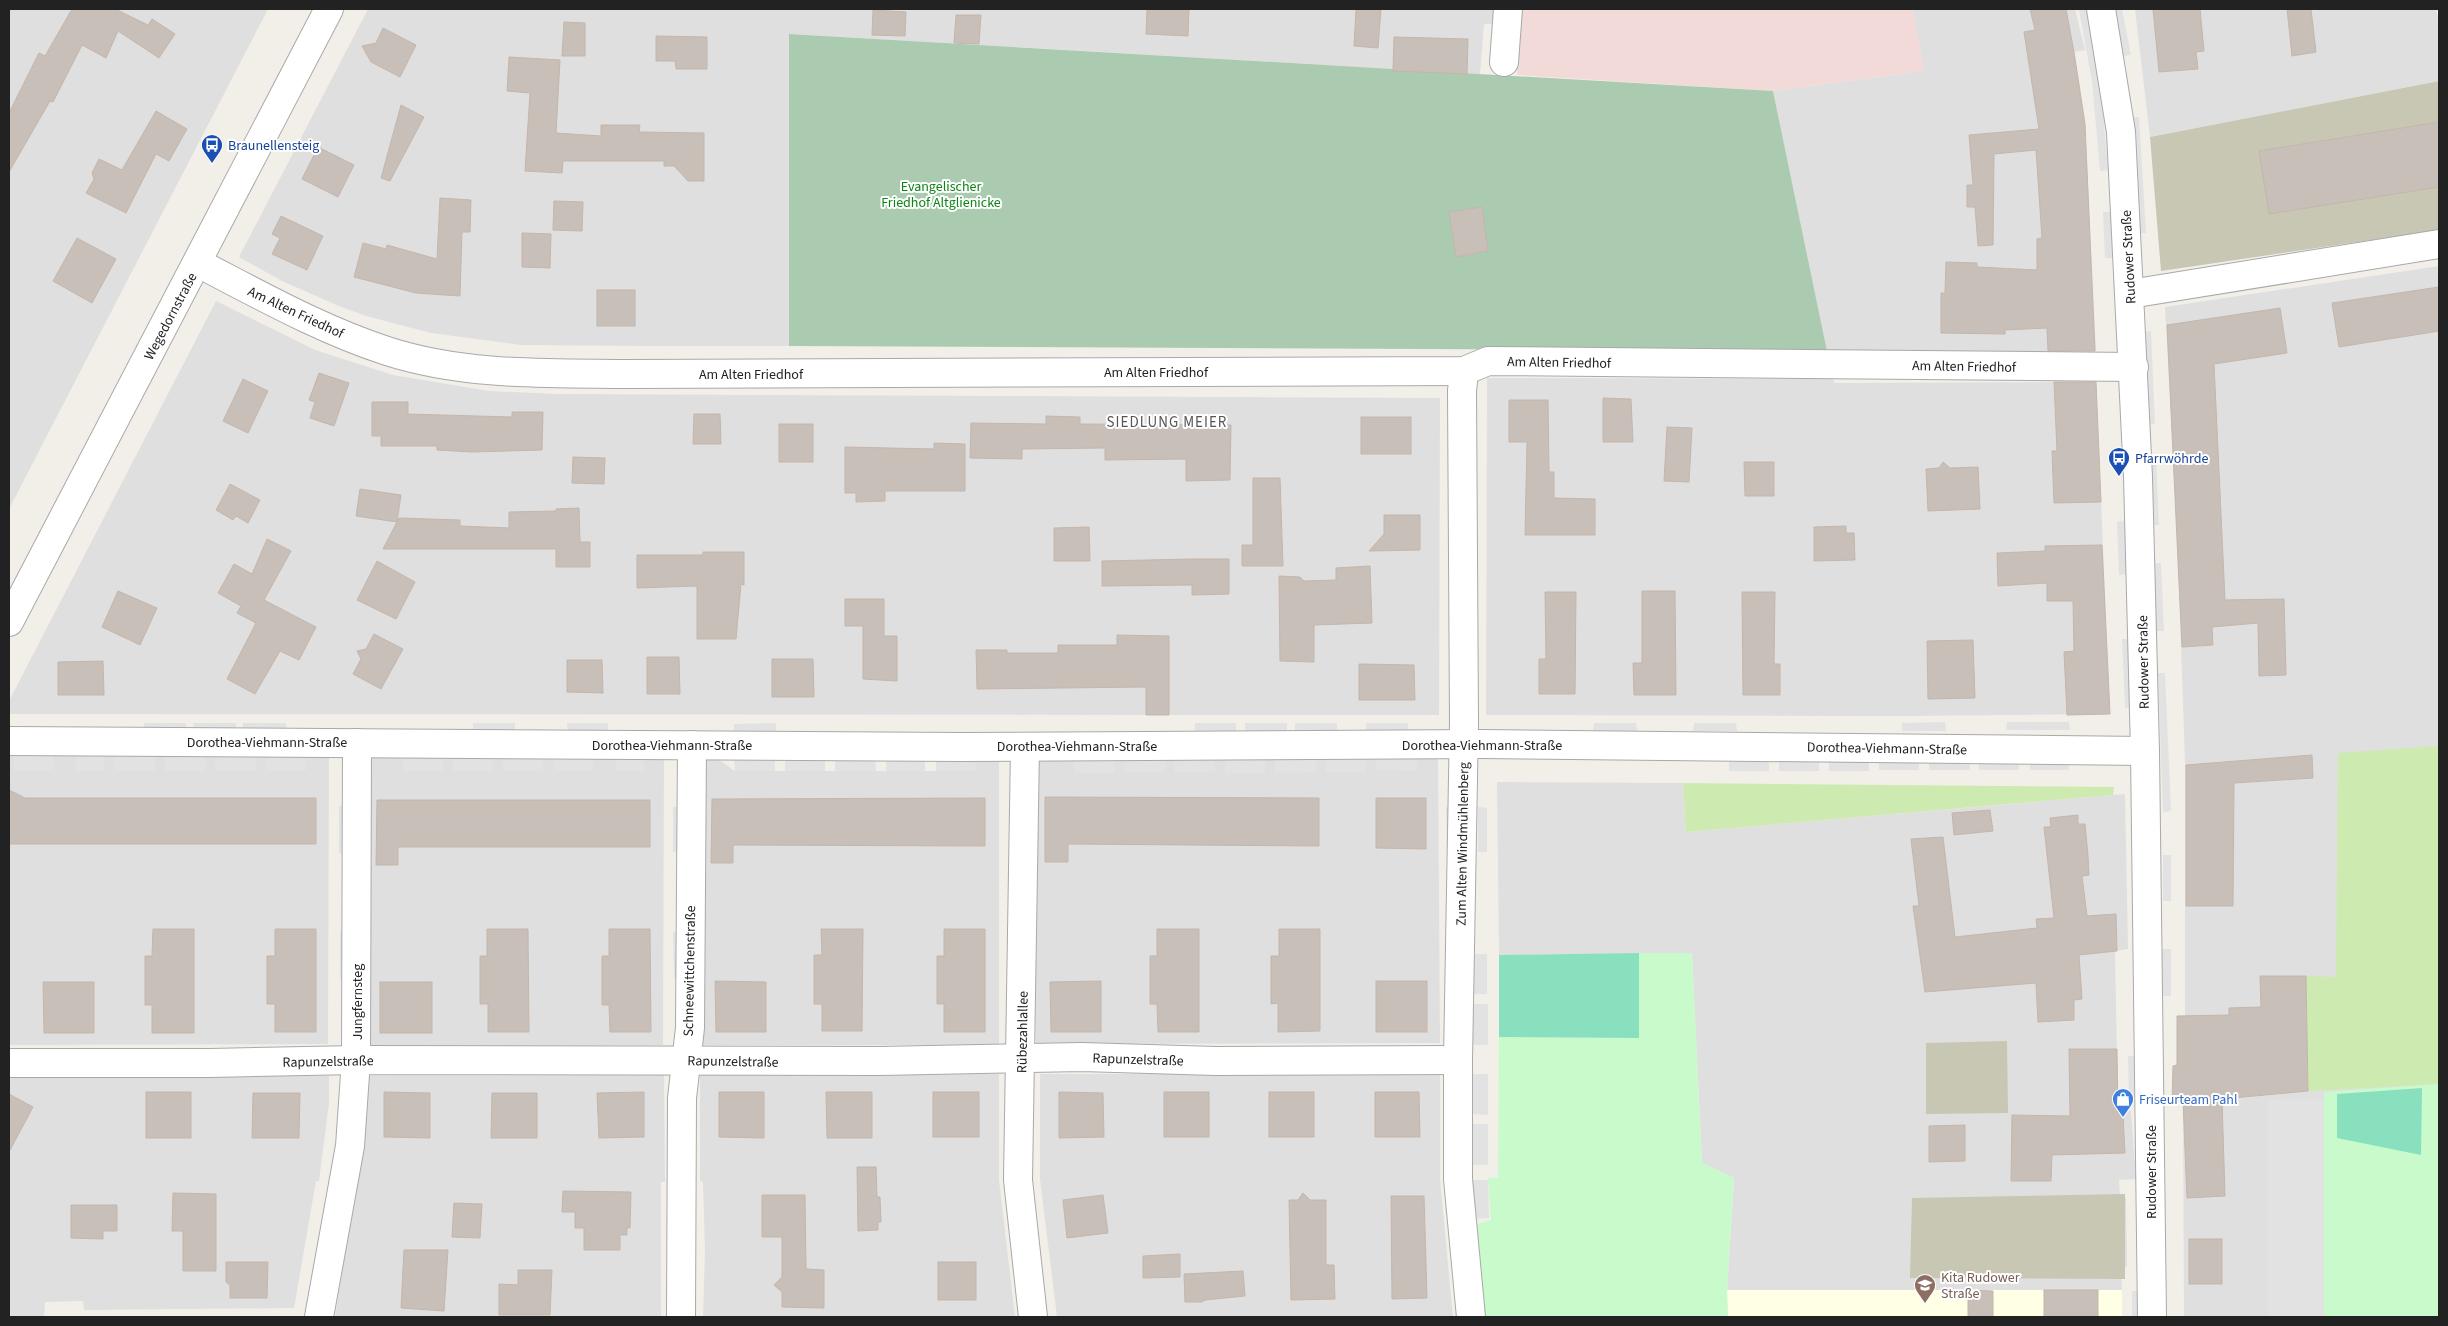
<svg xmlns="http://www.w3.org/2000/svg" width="2448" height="1326" font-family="'Source Sans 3',sans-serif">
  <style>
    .residential { fill: #e0dfdf }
    .commercial { fill: #f2dad9 }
    .education { fill: #ffffe5 }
    .construction { fill: #c7c7b4 }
    .grass { fill: #cdebb0 }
    .cemetery { fill: #aacbaf }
    .park { fill: #c8facc }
    .pitch { fill: #88e0be }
    .parking { fill: #e2e2e2 }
    .building { fill: #c7bfb8; stroke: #c4b6ab }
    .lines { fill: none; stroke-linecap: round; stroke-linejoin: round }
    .minor-casing { stroke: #a9a9a9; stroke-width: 30 }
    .tertiary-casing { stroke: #a9a9a9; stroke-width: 30 }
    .minor { stroke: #fff; stroke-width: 28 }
    .tertiary { stroke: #fff; stroke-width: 28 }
    .labels { text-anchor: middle; stroke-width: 4; stroke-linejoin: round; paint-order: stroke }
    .transit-label { font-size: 14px; fill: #164399; stroke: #fff; text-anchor: start }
    .park-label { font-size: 14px; fill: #0c8416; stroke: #fff }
    .street-label { font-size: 14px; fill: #222; stroke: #fff }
    .shop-label { font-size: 14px; fill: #366cbe; stroke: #fff; text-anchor: start }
    .education-label { font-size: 14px; fill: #785e54; stroke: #fff; text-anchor: start }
    .neighbourhood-label { font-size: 15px; letter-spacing: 1px; fill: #555; stroke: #fff }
  </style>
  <rect width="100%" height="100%" fill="#f2efe9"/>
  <!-- residential -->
  <g class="residential">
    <path d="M9,9h259l-259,500z"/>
    <path d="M368,9h1128l-1,15h-11l-4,50 -690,-40 -1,312h-136l-132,-1 -90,-12 -65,-17 -27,-10 -57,-25 -43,-24z"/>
    <path d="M1912,9h163l10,41 -11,2 11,72 11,227h-269l-54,-260 151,-20z"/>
    <path d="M2135,9h301l3,14v58l-289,56z"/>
    <path d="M2439,266v1051h-255l-1,-217 -11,1 1,-35 12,-1v-302l-8,-236 -12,-220z"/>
    <path d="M216,301l99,49 78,25 96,16 68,3 883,4 -1,317 -1430,-1v-13z"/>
    <path d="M1487,378l346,1 1,4 262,-1 14,332 -205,2 -419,-1z"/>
    <path d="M9,753l320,1 -1,290 -319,1z"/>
    <path d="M975,753l24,1v291h-300l2,-284 11,-6 23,16h240z"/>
    <path d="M664,754l-1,291 -298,1 5,-288 3,-2z"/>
    <path d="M1438,756l2,287 -404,1 -1,-278 6,-9z"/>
    <path d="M1497,782l186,1 3,49 439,-38 3,155 -13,2 3,159 13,1 5,68 -17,1 1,18h6l1,69h-6l1,23h-395l7,-112 -32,-15 -10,-210 -193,2z"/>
    <path d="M999,1074v106l16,137h-312l2,-67 -2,-68 -3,-1v-106z"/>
    <path d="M1040,1074h400v105l13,138h-396l-17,-138z"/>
    <path d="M664,1075l1,107h-4v135h-326l21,-136 9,-105z"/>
    <path d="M9,1076h320v27l-10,78h-3l-22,127 -210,2 -1,-9 -38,1 -1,15h-35z"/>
  </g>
  <!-- commercial -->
  <path class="commercial" d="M1520,9h393l11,62 -151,20 -256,-16z"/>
  <!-- education -->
  <path class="education" d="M1727,1290h395v27h-394z"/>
  <!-- construction -->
  <g class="construction">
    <path d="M2439,81v149l-278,41 -11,-134z"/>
    <path d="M2007,1041l1,72 -82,1v-71z"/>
    <path d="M2125,1194v85l-215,-1 2,-80z"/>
  </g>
  <!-- grass -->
  <g class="grass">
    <path d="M2439,746v338l-131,7 -2,-115 30,1 2,-224z"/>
    <path d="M1683,783l431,4 -1,8 -427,37z"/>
  </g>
  <!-- cemetery -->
  <path class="cemetery" d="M789,34l984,57 54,260 -1038,-5z"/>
  <!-- park -->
  <g class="park">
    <path d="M1639,953h53l10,210 32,15 -7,112 1,27h-244l-10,-92 17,-5 -3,-42h10l1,-141 140,1z"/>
    <path d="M2439,1084v233h-115v-225z"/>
  </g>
  <!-- pitch -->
  <g class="pitch">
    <path d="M1639,953v85l-140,-1v-82z"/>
    <path d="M2422,1088l-1,67 -84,-17v-44z"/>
  </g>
  <!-- parking -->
  <g class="parking">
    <path d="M2087,9l13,71 8,90 -8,1 -8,-90 -13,-71z"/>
    <path d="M2114,9h8l9,46 -8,1z"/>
    <path d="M2132,117h7l7,116h-8z"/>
    <path d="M2103,212h8l2,46h-8z"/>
    <path d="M2151,331l4,93h-8l-4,-92z"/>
    <path d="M2149,457h7l3,68h-7z"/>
    <path d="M2125,521l3,53 -9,1 -2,-53z"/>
    <path d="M2153,563h8l3,68h-8z"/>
    <path d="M2122,639h8l3,68 -8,1z"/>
    <path d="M2158,673h7l6,138 -8,1z"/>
    <path d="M1945,722l1,9h-44v-8z"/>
    <path d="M2007,722h62l1,8h-64z"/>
    <rect x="144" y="723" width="42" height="8"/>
    <path d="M193,723h43v9l-42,-1z"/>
    <rect x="243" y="723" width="43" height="9"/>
    <rect x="473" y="723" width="42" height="8"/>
    <path d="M567,723h41v8l-40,1z"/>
    <path d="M776,723v8h-42v-7z"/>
    <rect x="1195" y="723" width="41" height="8"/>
    <rect x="1245" y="723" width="42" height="8"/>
    <rect x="1295" y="723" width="42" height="8"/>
    <rect x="1366" y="723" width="42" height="8"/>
    <path d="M1594,723h42l1,8h-44z"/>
    <path d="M1694,723h42l1,8h-44z"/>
    <path d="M14,753l40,1v17h-40z"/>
    <path d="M76,753h29l-1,18h-28z"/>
    <rect x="114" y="753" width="41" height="18"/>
    <path d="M165,753h40l1,18h-41z"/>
    <path d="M306,753v18h-40v-17z"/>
    <path d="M403,753h39l1,18h-40z"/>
    <path d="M453,753h39l1,18h-40z"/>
    <rect x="503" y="753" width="40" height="18"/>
    <rect x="554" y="753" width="39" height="18"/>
    <path d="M617,753h27v18h-28z"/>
    <path d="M734,753h41v18h-40z"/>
    <rect x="785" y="753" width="40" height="18"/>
    <path d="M835,753h40l1,18h-41z"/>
    <rect x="886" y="753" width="39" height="18"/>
    <path d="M936,753h39l1,18h-40z"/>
    <path d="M215,754h41l1,17h-42z"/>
    <path d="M1074,754l41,1 -1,18h-40z"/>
    <rect x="1124" y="754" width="41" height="18"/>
    <rect x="1174" y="754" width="41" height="18"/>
    <rect x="1829" y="754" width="40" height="17"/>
    <rect x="1879" y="754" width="40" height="16"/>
    <rect x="1929" y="754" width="41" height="16"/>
    <rect x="1979" y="754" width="40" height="16"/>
    <rect x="2030" y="754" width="39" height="16"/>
    <rect x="1225" y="755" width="40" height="18"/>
    <path d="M1316,755v17l-41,1 -1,-17z"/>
    <path d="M1325,755h41v17h-40z"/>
    <path d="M1376,755h41v16l-41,-1z"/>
    <rect x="1729" y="755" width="40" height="16"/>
    <rect x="1779" y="755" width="40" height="16"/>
    <rect x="339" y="806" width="8" height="47"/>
    <path d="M1455,806l1,46h-9l-1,-45z"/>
    <rect x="673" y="807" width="8" height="45"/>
    <path d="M1478,807l9,1v44h-9z"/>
    <rect x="2163" y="855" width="8" height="46"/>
    <rect x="340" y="931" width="7" height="48"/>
    <path d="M673,932h9v46h-8z"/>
    <rect x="2162" y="949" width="9" height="47"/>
    <rect x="1469" y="954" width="18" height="40"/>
    <path d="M1469,1004h19v41h-18z"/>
    <path d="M2128,1056h8v45h-7z"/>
    <path d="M1470,1074h18v41l-18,-1z"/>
    <path d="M2324,1099v218h-56v-217z"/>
    <rect x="1470" y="1124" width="18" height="41"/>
    <path d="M1470,1180h18l1,38 -18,1z"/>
    <path d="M2132,1291h8l1,26h-9z"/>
  </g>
  <!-- building -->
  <g class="building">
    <path d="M72,9h43l33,16 4,-6 23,15 -16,24 -41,-27 -12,27 -24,-13 -29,57 -3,-1 -41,71v-59l30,-60 6,3z"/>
    <path d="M1147,9h42l-1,27 -42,-2z"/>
    <path d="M1356,9h25l-3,39 -24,-2z"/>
    <path d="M2030,9h36l8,43 11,72 10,227h-47l-1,-23 -42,2v4l-64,-1v-40h4l1,-31 31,1v4l60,3v-31l5,-1 -6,-88 -42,4 -1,91 -15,1 -3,-39h-8v-22h6l-4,-50 70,-6 -15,-97 11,-2z"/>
    <path d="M2153,9h47l4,42 -8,1 2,17 -39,3z"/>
    <path d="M2287,9h24l5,43 -24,4z"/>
    <path d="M873,10l33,2 -1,24 -33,-1z"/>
    <path d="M956,15h25l-2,29 -25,-1z"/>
    <path d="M564,22l21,1v33h-23z"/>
    <path d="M383,28l33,17 -16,32 -29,-15 -9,-16 14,-3z"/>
    <path d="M656,36l51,1v32h-31l-1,-8h-19z"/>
    <path d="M1394,37l74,2 -1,35 -74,-3z"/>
    <path d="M509,57l51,3 -4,73 45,3v-11h39l-1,7 65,1v48h-16l-14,-15h-10v-5h-101l-1,12 -37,-2 5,-78 -23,-2z"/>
    <path d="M401,105l23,12 -34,64 -9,-3z"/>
    <path d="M156,111l31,18 -18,32 -13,-7 -30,59 -40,-20 8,-14 -2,-6 7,-14 23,11z"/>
    <path d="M2439,122v65l-170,27 -10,-63z"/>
    <path d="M318,147l36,18 -16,32 -36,-18z"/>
    <path d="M440,198l31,2 -1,32h-8l-2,64 -44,-3 -62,-16 9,-34 23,6 1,-4 50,14z"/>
    <path d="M554,201l29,1 -1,29 -29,-1z"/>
    <path d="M1482,207l6,44 -32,6 -7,-45z"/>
    <path d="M281,216l42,20 -16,34 -35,-16 8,-16 -8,-4z"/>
    <path d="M522,233l29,1 -1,34 -28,-1z"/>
    <path d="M77,238l39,21 -24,44 -39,-22z"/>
    <path d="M2439,287v44l-100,16 -7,-44z"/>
    <rect x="597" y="290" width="38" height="36"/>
    <path d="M2280,308l7,45 -73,11 11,236 59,-1 2,76 -27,1 -1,-53 -46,4 1,18 -31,2 -15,-322z"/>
    <path d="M319,373l30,10 -15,43 -24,-8 5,-16 -6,-2z"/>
    <path d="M243,379l25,12 -20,42 -25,-12z"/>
    <path d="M2054,382h42l5,120 -47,1 -2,-52h5z"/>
    <path d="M1603,398l28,1 2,43h-30z"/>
    <path d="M1509,400h39l1,72h5v26l41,1v36h-70l2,-93h-18z"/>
    <path d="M372,402h36v12l104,3v-5h31l-1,38 -70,2 -35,-2v-4h-56v-10h-9z"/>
    <path d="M694,414h26l1,30h-28z"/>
    <path d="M1046,416l34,1v7l151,1 -1,55 -44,1v-22l-81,1v-12l-83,1v10l-52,-1 1,-35 75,1z"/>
    <rect x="1361" y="417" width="50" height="37"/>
    <rect x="779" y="424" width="34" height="38"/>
    <path d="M1667,427l25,1 -3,54 -25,-1z"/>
    <path d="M934,443l31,1v47h-80v10l-29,1v-9h-11v-46l89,2z"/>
    <path d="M573,457l32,1 -1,26 -32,-1z"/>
    <path d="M1744,462h30v34h-29z"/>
    <path d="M1943,462l7,6 28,-1 2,42 -52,2 -2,-42 13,-1z"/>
    <path d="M1253,478h27l3,88h-41v-21h11z"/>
    <path d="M230,484l30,16 -12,23 -12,-7 -3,4 -17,-10z"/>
    <path d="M360,489l41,6 -4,27 -41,-6z"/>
    <path d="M579,508l1,34h10v25h-34v-18h-173l16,-31 61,2v6l49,2v-16l47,-1v-2z"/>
    <path d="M1384,515h36v35l-51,1 15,-17z"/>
    <path d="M1846,526v7h8l1,27 -41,1v-34z"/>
    <path d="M1089,527l1,34h-36v-33z"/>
    <path d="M267,539l24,12 -27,49 52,27 -17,33 -19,-9 -25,43 -28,-15 29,-56 -19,-10 4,-7 -23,-13 16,-29 18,10z"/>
    <path d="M2102,545l8,169 -43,1 -3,-63 10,-1 -1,-50h-26v-18l-49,3 -1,-33 48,-2v-5z"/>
    <path d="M703,552h41v33l-3,-1 -5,55h-39v-53l-60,2v-33h66z"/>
    <path d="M1192,559h37v35l-37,1v-10l-90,1v-25z"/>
    <path d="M377,561l38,21 -19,37 -39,-19z"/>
    <path d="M1370,566l2,57 -58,2v37l-34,-1 -1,-85 21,1 4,4 32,-1v-12z"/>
    <path d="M118,591l39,17 -17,37 -38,-18z"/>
    <path d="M1642,591h33l1,104h-42l-1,-32h9z"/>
    <path d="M1545,592h31l-1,102h-36v-35h7z"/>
    <path d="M1742,592h33l-1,72h6v31h-37z"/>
    <path d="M845,599h39v37h13v45l-34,-2v-53h-18z"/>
    <path d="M374,634l29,15 -22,40 -28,-15 8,-15 -4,-8 9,-2z"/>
    <path d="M1117,635l52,1v79h-23v-28l-169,2 -1,-39h31v3h51v-8h59z"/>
    <path d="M1973,640l2,58 -47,1 -1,-58z"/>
    <path d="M647,657h32l1,37h-33z"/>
    <path d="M772,659h41l1,38h-42z"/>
    <path d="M567,660h35l1,33 -36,-1z"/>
    <path d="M103,661l1,34h-46v-33z"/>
    <path d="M1359,664l55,1 1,35h-56z"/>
    <path d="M2312,755l1,23 -79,5 -1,123h-47v-141z"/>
    <path d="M9,790l16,8h291v46h-307z"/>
    <path d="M1045,797l274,1v48l-251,-2v18h-23z"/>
    <path d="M985,798v48l-252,-1v18h-22l1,-64z"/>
    <path d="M1376,798h50v51l-50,-1z"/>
    <path d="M377,800h273v47h-252v18h-22z"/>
    <path d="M1990,810l3,21 -39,4 -2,-22z"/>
    <path d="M2078,815v9h7l3,32 1,19 -7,1 5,40 29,-2 1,37 -38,4 3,44 -8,1v20l-36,2 -2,-39 -111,9 -12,-86h6l-8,-67 32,-2 12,100 82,-9 -1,-9 18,-1 -10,-91h7l-1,-9z"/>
    <path d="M153,929h41v104h-42v-28h-7v-49h7z"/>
    <path d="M275,929h41v103h-41v-28h-8v-48h8z"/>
    <path d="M487,929h41l1,103h-41v-28h-8v-48h7z"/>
    <path d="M609,929h41l1,103h-41l-1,-27h-7v-49h7z"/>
    <path d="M821,929h42l-1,102h-40v-27h-8v-49h8z"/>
    <path d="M944,929h41v103h-41v-28h-7v-48h7z"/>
    <path d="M1157,929h42v103h-41l-1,-28h-7v-48h7z"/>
    <path d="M1279,929h41v102l-42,1v-29l-7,1v-48h8z"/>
    <path d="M2260,976h46l2,115 -86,8 3,97 -38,2 -4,-98 -11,1 1,-35 4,-1v-49l52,-1v-7l32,-1z"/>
    <path d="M715,981l51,1v50h-50z"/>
    <path d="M1101,981v51h-50l-1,-50z"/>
    <rect x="1376" y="981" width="51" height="51"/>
    <path d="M43,982h51v51h-50z"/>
    <rect x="380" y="982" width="52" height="51"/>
    <path d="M2069,1049h48l1,65 5,1 2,38 -73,2 -1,26h-40l1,-66 58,1z"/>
    <rect x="146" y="1092" width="45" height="46"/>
    <path d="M384,1092l46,1v45l-46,-1z"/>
    <path d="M644,1092v45l-45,1 -2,-45z"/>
    <path d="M719,1092h45v46l-45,-1z"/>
    <path d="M826,1092h46v46h-45z"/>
    <rect x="933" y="1092" width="46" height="45"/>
    <path d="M1059,1092l44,1 1,44 -45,1z"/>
    <rect x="1164" y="1092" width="45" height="45"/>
    <rect x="1269" y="1092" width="45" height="45"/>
    <path d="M1375,1092h44l1,45h-45z"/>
    <path d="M253,1093h47l-1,45h-47z"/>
    <path d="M492,1093h45v45h-46z"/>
    <path d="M9,1094l24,13 -24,45z"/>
    <path d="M1965,1125v36l-36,1v-36z"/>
    <path d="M857,1167h19l1,30h3l1,25h-3v8l-20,1z"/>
    <path d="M563,1191l68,1 -1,36h-3v7h-7v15h-36v-22h-9v-16h-13z"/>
    <path d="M173,1193l43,1v77h-33v-40h-11z"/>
    <path d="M1303,1193l7,7h16v65h8l1,34 -44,1 -2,-100h9z"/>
    <path d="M762,1195h43l1,74 18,1v38l-42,-1v-15l-8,-7 8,-8v-40h-20z"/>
    <path d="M1103,1195l5,38 -41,5 -4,-38z"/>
    <path d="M1391,1196h33l3,102 -35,1z"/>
    <path d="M454,1203l28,1 -2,34 -28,-1z"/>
    <path d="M71,1205h46v26h-14v8l-32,-1z"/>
    <rect x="2189" y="1239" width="33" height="45"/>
    <path d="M404,1250h44l-4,61 -43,-3z"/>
    <path d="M1180,1254v23l-37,1v-22z"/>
    <path d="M226,1262h42l-1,36h-37v-13l-4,-3z"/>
    <rect x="938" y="1262" width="38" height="38"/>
    <path d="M518,1270h34l-2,45h-51v-31l19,1z"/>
    <path d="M1243,1271l2,25 -40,4 -3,2h-17l-1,-28z"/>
    <path d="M1968,1290l25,1v26h-25z"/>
    <rect x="2044" y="1290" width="54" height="27"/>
  </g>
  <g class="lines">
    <!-- minor casing -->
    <g class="minor-casing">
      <g id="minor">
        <path d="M1504,62l4,-53"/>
        <path d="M198,263c62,32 122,66 189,88 77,25 160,22 240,23l837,-3 24,-10 646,6"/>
        <path d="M2130,294l309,-50"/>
        <path d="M1464,371l-2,20 2,330 -6,339v119l13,138"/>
        <path d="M9,741l953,6 520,-3 663,7"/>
        <path d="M1025,747l-7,433 15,137"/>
        <path d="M9,1063h201l146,-3 524,1 202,-4 134,4 242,-1"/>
        <path d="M319,1317l31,-171 6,-86 1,-317"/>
        <path d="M681,1317l1,-219 8,-70 2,-283"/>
      </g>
    </g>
    <!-- tertiary casing -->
    <g class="tertiary-casing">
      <g id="tertiary">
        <path d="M2101,9l20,123 17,345 7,274 7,566"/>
        <path d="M9,622l320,-613"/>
      </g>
    </g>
    <!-- minor -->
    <use href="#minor" class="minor"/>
    <!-- tertiary -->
    <use href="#tertiary" class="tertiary"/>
  </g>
  <!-- icons -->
  <defs>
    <g id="bus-pin" transform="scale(1.125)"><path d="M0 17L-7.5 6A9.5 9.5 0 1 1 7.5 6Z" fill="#1a4fb4" stroke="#fff"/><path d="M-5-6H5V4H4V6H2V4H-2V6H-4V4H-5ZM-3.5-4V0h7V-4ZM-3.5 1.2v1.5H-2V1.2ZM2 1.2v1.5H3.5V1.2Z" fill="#fff"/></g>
    <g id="shop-pin" transform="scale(1.125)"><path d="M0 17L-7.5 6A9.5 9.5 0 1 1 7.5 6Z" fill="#3f7fe0" stroke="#fff"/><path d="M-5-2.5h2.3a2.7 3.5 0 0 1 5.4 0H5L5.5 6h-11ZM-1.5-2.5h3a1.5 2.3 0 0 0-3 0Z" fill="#fff"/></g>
    <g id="school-pin" transform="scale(1.125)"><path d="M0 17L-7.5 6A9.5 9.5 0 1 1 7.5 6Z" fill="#8d6e63" stroke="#fff"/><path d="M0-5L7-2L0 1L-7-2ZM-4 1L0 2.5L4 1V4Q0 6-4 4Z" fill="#fff"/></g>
  </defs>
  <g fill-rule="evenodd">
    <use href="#bus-pin" x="212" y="145"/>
    <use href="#bus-pin" x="2119" y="458"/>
    <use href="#shop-pin" x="2123" y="1099"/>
    <use href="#school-pin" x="1925" y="1285"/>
  </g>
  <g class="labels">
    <!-- transit labels -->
    <g class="transit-label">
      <text x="228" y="150">Braunellensteig</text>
      <text x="2135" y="463">Pfarrwöhrde</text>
    </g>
    <!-- park labels -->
    <g class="park-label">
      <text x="941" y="191">Evangelischer<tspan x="941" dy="16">Friedhof Altglienicke</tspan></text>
    </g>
    <!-- street labels -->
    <g class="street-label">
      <text transform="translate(2128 257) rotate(-93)" y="5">Rudower Straße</text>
      <text transform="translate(296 312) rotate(25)" y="5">Am Alten Friedhof</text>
      <text transform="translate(170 316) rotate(-62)" y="5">Wegedornstraße</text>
      <text transform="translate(1559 362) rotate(1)" y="5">Am Alten Friedhof</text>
      <text transform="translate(1964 366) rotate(1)" y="5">Am Alten Friedhof</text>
      <text x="1156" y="377">Am Alten Friedhof</text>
      <text x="751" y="379">Am Alten Friedhof</text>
      <text transform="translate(2143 662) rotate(-91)" y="5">Rudower Straße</text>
      <text x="267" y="747">Dorothea-Viehmann-Straße</text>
      <text x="672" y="750">Dorothea-Viehmann-Straße</text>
      <text x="1482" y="750">Dorothea-Viehmann-Straße</text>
      <text x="1077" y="751">Dorothea-Viehmann-Straße</text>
      <text transform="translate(1887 748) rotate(1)" y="5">Dorothea-Viehmann-Straße</text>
      <text transform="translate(1462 844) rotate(-89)" y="5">Zum Alten Windmühlenberg</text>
      <text transform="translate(689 971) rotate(-89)" y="5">Schneewittchenstraße</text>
      <text transform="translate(357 1002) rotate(-90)" y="5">Jungfernsteg</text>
      <text transform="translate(1022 1032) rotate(-89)" y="5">Rübezahlallee</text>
      <text transform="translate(1138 1059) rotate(2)" y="5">Rapunzelstraße</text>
      <text transform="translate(328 1061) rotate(-1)" y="5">Rapunzelstraße</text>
      <text transform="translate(733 1061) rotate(1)" y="5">Rapunzelstraße</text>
      <text transform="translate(2151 1172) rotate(-90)" y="5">Rudower Straße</text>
    </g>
    <!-- shop labels -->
    <g class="shop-label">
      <text x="2139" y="1104">Friseurteam Pahl</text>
    </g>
    <!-- education labels -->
    <g class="education-label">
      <text x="1941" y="1282">Kita Rudower<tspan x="1941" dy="16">Straße</tspan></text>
    </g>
    <!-- neighbourhood labels -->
    <g class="neighbourhood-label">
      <text x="1167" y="427">SIEDLUNG MEIER</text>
    </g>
  </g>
  <!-- border -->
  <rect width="2448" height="1326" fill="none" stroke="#222222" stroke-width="20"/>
</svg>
